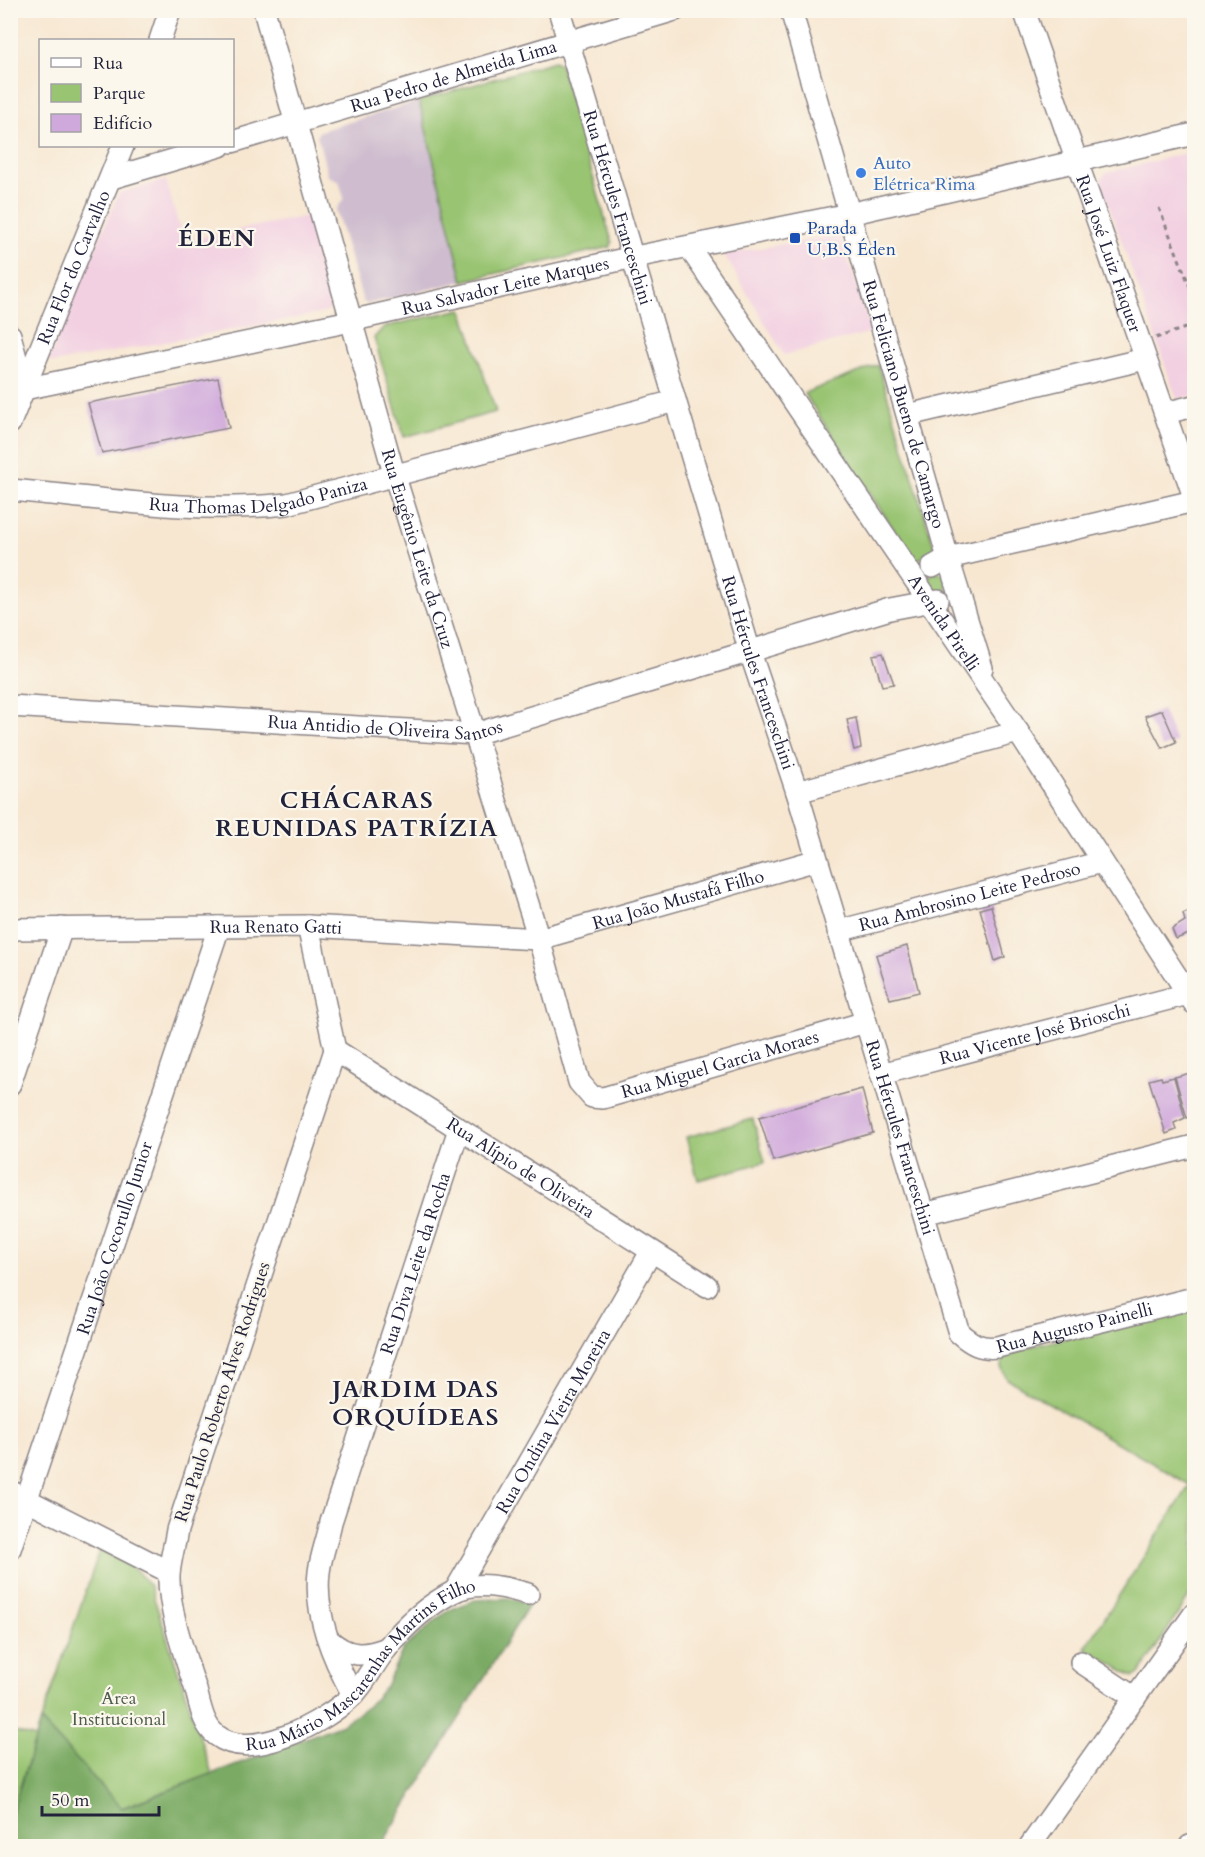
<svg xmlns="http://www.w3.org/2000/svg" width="1205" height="1857" font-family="Cardo,serif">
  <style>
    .built { fill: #f2cfe1 }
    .industrial { fill: #cfbdcf }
    .green { fill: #99c472; stroke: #5e7356; stroke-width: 1.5 }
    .forest { fill: #7aaa64; stroke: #4e6650; stroke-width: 1.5 }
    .building { fill: #d0a9dc }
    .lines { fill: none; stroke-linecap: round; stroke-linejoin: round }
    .minor-casing { stroke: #8c8486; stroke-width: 24 }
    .path { stroke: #8c8486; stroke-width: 3; stroke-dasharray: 4.5 4.5; stroke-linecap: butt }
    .minor { stroke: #fff; stroke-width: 21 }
    .shop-dot { fill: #3f7fe0; stroke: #fbf7ec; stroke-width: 2 }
    .transit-dot { fill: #1a4fb4; stroke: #fbf7ec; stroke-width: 2 }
    .labels { text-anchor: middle; stroke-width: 4.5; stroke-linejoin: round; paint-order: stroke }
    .street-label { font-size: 18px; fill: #22223b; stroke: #fbf7ec }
    .shop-label { font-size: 18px; fill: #366cbe; stroke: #fbf7ec; text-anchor: start }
    .transit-label { font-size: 18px; fill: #164399; stroke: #fbf7ec; text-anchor: start }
    .park-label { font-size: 18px; fill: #4c5b4e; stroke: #fbf7ec }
    .district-label { font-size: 24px; font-weight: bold; letter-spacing: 1.5px; fill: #22223b; stroke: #fbf7ec }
  </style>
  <rect width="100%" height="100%" fill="#fbf7ec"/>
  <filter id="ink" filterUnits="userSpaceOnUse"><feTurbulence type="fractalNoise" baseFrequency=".0167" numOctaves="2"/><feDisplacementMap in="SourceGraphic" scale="12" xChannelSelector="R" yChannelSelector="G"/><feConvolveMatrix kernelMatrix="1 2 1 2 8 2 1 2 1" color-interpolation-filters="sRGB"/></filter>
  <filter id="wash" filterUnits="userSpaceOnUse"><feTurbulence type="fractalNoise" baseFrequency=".008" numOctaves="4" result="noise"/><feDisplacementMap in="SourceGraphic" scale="24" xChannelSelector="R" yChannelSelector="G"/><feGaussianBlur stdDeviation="1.35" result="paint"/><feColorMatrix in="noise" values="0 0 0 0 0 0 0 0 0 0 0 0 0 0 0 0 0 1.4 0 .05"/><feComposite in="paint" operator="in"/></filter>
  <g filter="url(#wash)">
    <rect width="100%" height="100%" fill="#f7e7d1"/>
    <!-- built -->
    <g class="built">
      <path d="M1194,151v244l-17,4 -77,-219 6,-7z"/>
      <path d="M166,180l17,61 124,-25 24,93 -8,4 -270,50 -5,-3 71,-167z"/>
      <path d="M840,235l32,97 -88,23 -60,-101z"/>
    </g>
    <!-- industrial -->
    <path class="industrial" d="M419,101l44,180 -96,23 -4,-3 -27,-91 8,-12 -5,-17 -11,-5 -11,-41 3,-4z"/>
    <!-- green -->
    <g class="green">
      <path d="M554,61l6,3 52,178 -2,5 -147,34 -44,-180z"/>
      <path d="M462,309l34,103 -92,25 -30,-99 10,-11z"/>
      <path d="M878,365l57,184 -20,13 -111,-169z"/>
      <path d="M933,572l12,2 2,17 -11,5 -11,-14z"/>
      <path d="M753,1119l12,43 -67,18 -12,-43z"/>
      <path d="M1194,1309v280l-55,85 -5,3 -49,-29 105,-163 -183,-106 -6,-12 3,-8 20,-11z"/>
      <path d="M100,1549l35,20 15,17 62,188 -91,34 -80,-87z"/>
      <path d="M11,1731l25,7 -25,77z"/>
    </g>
    <!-- forest -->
    <path class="forest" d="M509,1598l21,5 -149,243h-370v-31l30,-94 81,87 220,-84 26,-18 18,-20 17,-37 44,-38 28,-11z"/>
    <g id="blocks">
      <!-- building -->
      <g class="building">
        <path d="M218,378l11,50 -127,25 -14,-50z"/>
        <path d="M883,653l11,31 -12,2 -9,-31z"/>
        <path d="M1162,710l14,32 -14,6 -17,-32z"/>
        <path d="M856,718l5,30 -7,2 -7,-30z"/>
        <path d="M991,906l14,51 -10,4 -15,-52z"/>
        <path d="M1194,909v23l-18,7 -4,-10 13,-8 -2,-7z"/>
        <path d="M907,946l12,46 -29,7 -14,-44z"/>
        <path d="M1194,1072v45l-7,1 -12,-41z"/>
        <path d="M1161,1077l1,3 12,-3 11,41 -11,5 2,7 -10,4 -17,-54z"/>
        <path d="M862,1089l11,44 -100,28 -14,-44z"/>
      </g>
    </g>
  </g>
  <g filter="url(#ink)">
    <use href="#blocks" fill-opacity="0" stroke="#8c8486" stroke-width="1.5"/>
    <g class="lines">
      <!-- minor casing -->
      <g class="minor-casing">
        <g id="minor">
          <path id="s1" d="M264,10l131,467 144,462 40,143 13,15 11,1 263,-76"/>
          <path id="s2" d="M559,10l191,642 47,140 162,541c13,11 21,16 38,14l197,-49"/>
          <path id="s3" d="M791,10l157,548 34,110"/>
          <path id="s4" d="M1024,10l170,487"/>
          <path d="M160,40l10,-30"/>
          <path id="s5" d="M232,142l443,-132"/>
          <path d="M112,178l108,-32"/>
          <path id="s6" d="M689,247l329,485 176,271"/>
          <path id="s7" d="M10,335l14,54 317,-66 279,-63 229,-46 345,-80"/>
          <path d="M1165,413l29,-7"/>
          <path d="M908,415l237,-56"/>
          <path id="s8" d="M10,423l113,-277"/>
          <path id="s9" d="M10,490c92,8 186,24 277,14l388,-103"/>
          <path d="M932,567l16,-9 246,-57"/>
          <path id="s10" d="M10,706l465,28 415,-125 48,-9"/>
          <path d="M797,792l221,-60"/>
          <path d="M308,926l27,124"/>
          <path id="s11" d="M10,929l298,-3 231,13 278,-79"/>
          <path id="s12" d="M838,931l264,-69"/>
          <path id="s13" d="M335,1050l-158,480c-2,14 -7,30 -8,45 -1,35 16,81 27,115 4,15 7,35 20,45 35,28 109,-13 136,-39 14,-13 22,-33 35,-48 17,-21 41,-43 66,-56 23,-12 52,-5 75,2"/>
          <path id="s14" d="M335,1050l372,236"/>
          <path id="s15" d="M881,1074l307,-80"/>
          <path d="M10,1084l52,-156"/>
          <path d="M924,1214l270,-68"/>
          <path d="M10,1491l159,81"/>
          <path id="s16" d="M10,1549l209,-622"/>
          <path id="s17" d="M455,1591l196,-339"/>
          <path d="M329,1640c19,17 34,17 58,8"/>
          <path d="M1081,1662l54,36"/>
          <path id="s18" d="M353,1695c-20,-37 -39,-80 -34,-123 2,-17 9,-34 12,-50l128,-393"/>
          <path d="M1030,1846l164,-232"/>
          <path d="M1190,1846l4,-1"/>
        </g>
      </g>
      <!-- path -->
      <g class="path">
        <path d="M1159,208l35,89"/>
        <path d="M1156,338l38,-13"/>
      </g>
      <!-- minor -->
      <use href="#minor" class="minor"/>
    </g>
  </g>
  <!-- markers -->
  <circle class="shop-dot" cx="861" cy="173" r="6"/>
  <rect class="transit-dot" x="789" y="232" width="12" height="12" rx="3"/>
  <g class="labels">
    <!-- street labels -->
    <g class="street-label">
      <text dy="6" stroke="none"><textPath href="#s5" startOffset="231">Rua Pedro de Almeida Lima</textPath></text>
      <text dy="6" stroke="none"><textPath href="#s2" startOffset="206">Rua Hércules Franceschini</textPath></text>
      <text dy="6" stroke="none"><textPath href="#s4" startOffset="258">Rua José Luiz Flaquer</textPath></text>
      <text dy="6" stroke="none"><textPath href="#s8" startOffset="168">Rua Flor do Carvalho</textPath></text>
      <text dy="6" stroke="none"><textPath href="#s7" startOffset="548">Rua Salvador Leite Marques</textPath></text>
      <text dy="6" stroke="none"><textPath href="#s3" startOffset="410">Rua Feliciano Bueno de Camargo</textPath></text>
      <text dy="6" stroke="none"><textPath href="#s9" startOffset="250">Rua Thomas Delgado Paniza</textPath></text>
      <text dy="6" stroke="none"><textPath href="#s1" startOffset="560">Rua Eugênio Leite da Cruz</textPath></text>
      <text dy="6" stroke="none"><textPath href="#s6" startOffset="454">Avenida Pirelli</textPath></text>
      <text dy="6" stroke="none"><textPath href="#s2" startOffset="692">Rua Hércules Franceschini</textPath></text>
      <text dy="6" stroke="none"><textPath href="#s10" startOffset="376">Rua Antidio de Oliveira Santos</textPath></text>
      <text dy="6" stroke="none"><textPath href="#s12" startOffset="136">Rua Ambrosino Leite Pedroso</textPath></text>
      <text dy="6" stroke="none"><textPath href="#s11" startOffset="674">Rua João Mustafá Filho</textPath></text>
      <text dy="6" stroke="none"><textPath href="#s11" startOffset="266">Rua Renato Gatti</textPath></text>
      <text dy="6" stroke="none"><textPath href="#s15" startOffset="159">Rua Vicente José Brioschi</textPath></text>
      <text dy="6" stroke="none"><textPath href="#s1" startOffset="1270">Rua Miguel Garcia Moraes</textPath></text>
      <text dy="6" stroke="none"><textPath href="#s2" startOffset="1178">Rua Hércules Franceschini</textPath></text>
      <text dy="6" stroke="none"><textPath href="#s14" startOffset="220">Rua Alípio de Oliveira</textPath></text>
      <text dy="6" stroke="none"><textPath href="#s16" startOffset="328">Rua João Cocorullo Junior</textPath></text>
      <text dy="6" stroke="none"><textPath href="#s18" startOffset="453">Rua Diva Leite da Rocha</textPath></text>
      <text dy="6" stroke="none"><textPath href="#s2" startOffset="1504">Rua Augusto Painelli</textPath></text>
      <text transform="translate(222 1392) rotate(-72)" y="6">Rua Paulo Roberto Alves Rodrigues</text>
      <text dy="6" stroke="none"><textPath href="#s17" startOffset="196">Rua Ondina Vieira Moreira</textPath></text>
      <text dy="6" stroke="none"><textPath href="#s13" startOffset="896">Rua Mário Mascarenhas Martins Filho</textPath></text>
    </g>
    <!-- shop labels -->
    <g class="shop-label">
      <text x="873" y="169">Auto<tspan x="873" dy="21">Elétrica Rima</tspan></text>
    </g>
    <!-- transit labels -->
    <g class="transit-label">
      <text x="807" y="234">Parada<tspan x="807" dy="21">U,B.S Éden</tspan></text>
    </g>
    <!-- park labels -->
    <g class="park-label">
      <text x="119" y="1704">Área<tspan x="119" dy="21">Institucional</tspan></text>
    </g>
    <!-- district labels -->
    <g class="district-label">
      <text x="217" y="246">ÉDEN</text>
      <text x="357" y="808">CHÁCARAS<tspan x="357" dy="28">REUNIDAS PATRÍZIA</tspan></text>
      <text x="416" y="1397">JARDIM DAS<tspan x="416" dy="28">ORQUÍDEAS</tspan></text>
    </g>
  </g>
  <!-- margin -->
  <rect width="1205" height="1857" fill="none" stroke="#fbf7ec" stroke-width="36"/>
  <!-- legend -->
  <rect x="39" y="39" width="195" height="108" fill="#fbf7ec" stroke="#a4a2a5" stroke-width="1.5"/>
  <rect x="51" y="58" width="30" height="9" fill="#ffffff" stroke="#a4a2a5" stroke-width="1.5"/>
  <text x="93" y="69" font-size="18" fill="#22223b">Rua</text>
  <rect x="51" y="84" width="30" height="18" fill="#99c472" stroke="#a4a2a5" stroke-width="1.5"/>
  <text x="93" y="99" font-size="18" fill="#22223b">Parque</text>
  <rect x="51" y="114" width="30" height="18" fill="#d0a9dc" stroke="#a4a2a5" stroke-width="1.5"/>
  <text x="93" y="129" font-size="18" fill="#22223b">Edifício</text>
  <!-- scale -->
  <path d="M42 1806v9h117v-9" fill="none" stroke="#22223b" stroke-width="3"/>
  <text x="51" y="1806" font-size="18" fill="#22223b" stroke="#fbf7ec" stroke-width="4.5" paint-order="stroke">50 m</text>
</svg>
